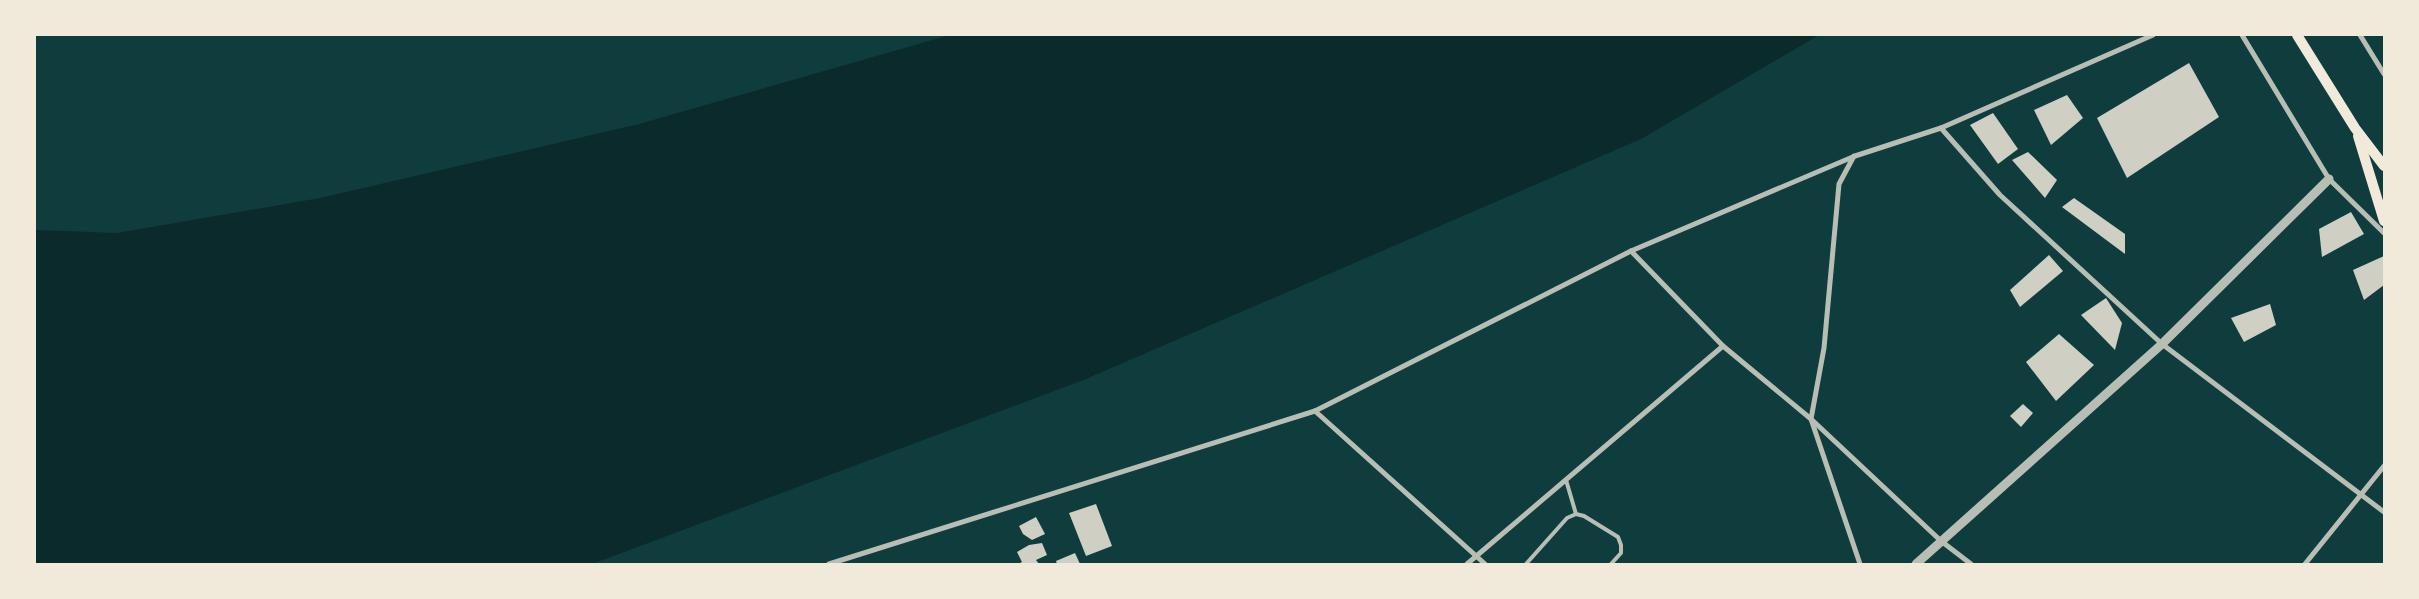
<svg xmlns="http://www.w3.org/2000/svg" width="2419" height="599" font-family="Quicksand,sans-serif">
  <style>
    .water { fill: #0a2a2b }
    .building { fill: #cfcfc3 }
    .lines { fill: none; stroke-linecap: round; stroke-linejoin: round }
    .service { stroke: #b8beb3; stroke-width: 4 }
    .minor { stroke: #b8beb3; stroke-width: 5 }
    .tertiary { stroke: #b8beb3; stroke-width: 9 }
    .secondary { stroke: #f1e9da; stroke-width: 10 }
  </style>
  <rect width="100%" height="100%" fill="#0f3d3e"/>
  <!-- water -->
  <path class="water" d="M950,35h869l-178,104 -555,240 -494,185h-557v-334l82,3 203,-35 319,-74z"/>
  <!-- building -->
  <g class="building">
    <path d="M2189,63l30,54 -92,61 -30,-60z"/>
    <path d="M2067,95l16,23 -32,27 -17,-35z"/>
    <path d="M1993,113l25,36 -20,15 -28,-39z"/>
    <path d="M2028,152l29,28 -12,18 -33,-38z"/>
    <path d="M2074,198l51,36v20l-63,-47z"/>
    <path d="M2351,212l13,22 -42,23 -3,-28z"/>
    <path d="M2049,255l14,16 -43,36 -10,-17z"/>
    <path d="M2384,256v29l-20,15 -11,-30z"/>
    <path d="M2106,298l16,25 -7,27 -34,-35z"/>
    <path d="M2270,304l6,21 -32,17 -13,-24z"/>
    <path d="M2059,334l35,31 -38,36 -30,-39z"/>
    <path d="M2023,404l10,9 -12,14 -11,-11z"/>
    <path d="M1096,504l16,42 -26,10 -17,-43z"/>
    <path d="M1036,517l9,17 -13,6 -9,-6 -4,-8z"/>
    <path d="M1042,543l5,12 -11,5 3,4h-21l4,-2 -5,-10 12,-7z"/>
    <path d="M1075,553l5,11h-23l-1,-3z"/>
  </g>
  <g class="lines">
    <!-- service -->
    <g class="service">
      <path d="M1566,480l10,34"/>
      <path d="M1526,564l41,-46 9,-4 8,2 34,21 3,8v8l-10,11"/>
    </g>
    <!-- minor -->
    <g class="minor">
      <path d="M2242,35l87,144 55,54"/>
      <path d="M2360,35l24,39"/>
      <path d="M1941,128l59,67 162,149 222,168"/>
      <path d="M1854,156l-15,28 -15,164 -13,71 49,145"/>
      <path d="M1631,251l92,95 88,73 130,122 30,23"/>
      <path d="M1315,411l170,153"/>
      <path d="M829,564l486,-153 316,-160 224,-95 86,-28 212,-93"/>
      <path d="M1467,564l256,-218"/>
      <path d="M2305,564l79,-98"/>
    </g>
    <!-- tertiary -->
    <path class="tertiary" d="M1916,564l246,-220 167,-165"/>
    <!-- secondary -->
    <g class="secondary">
      <path d="M2297,35l58,93 29,38"/>
      <path d="M2358,136l26,85"/>
    </g>
  </g>
  <!-- border -->
  <rect width="2419" height="599" fill="none" stroke="#f1e9da" stroke-width="72"/>
</svg>
